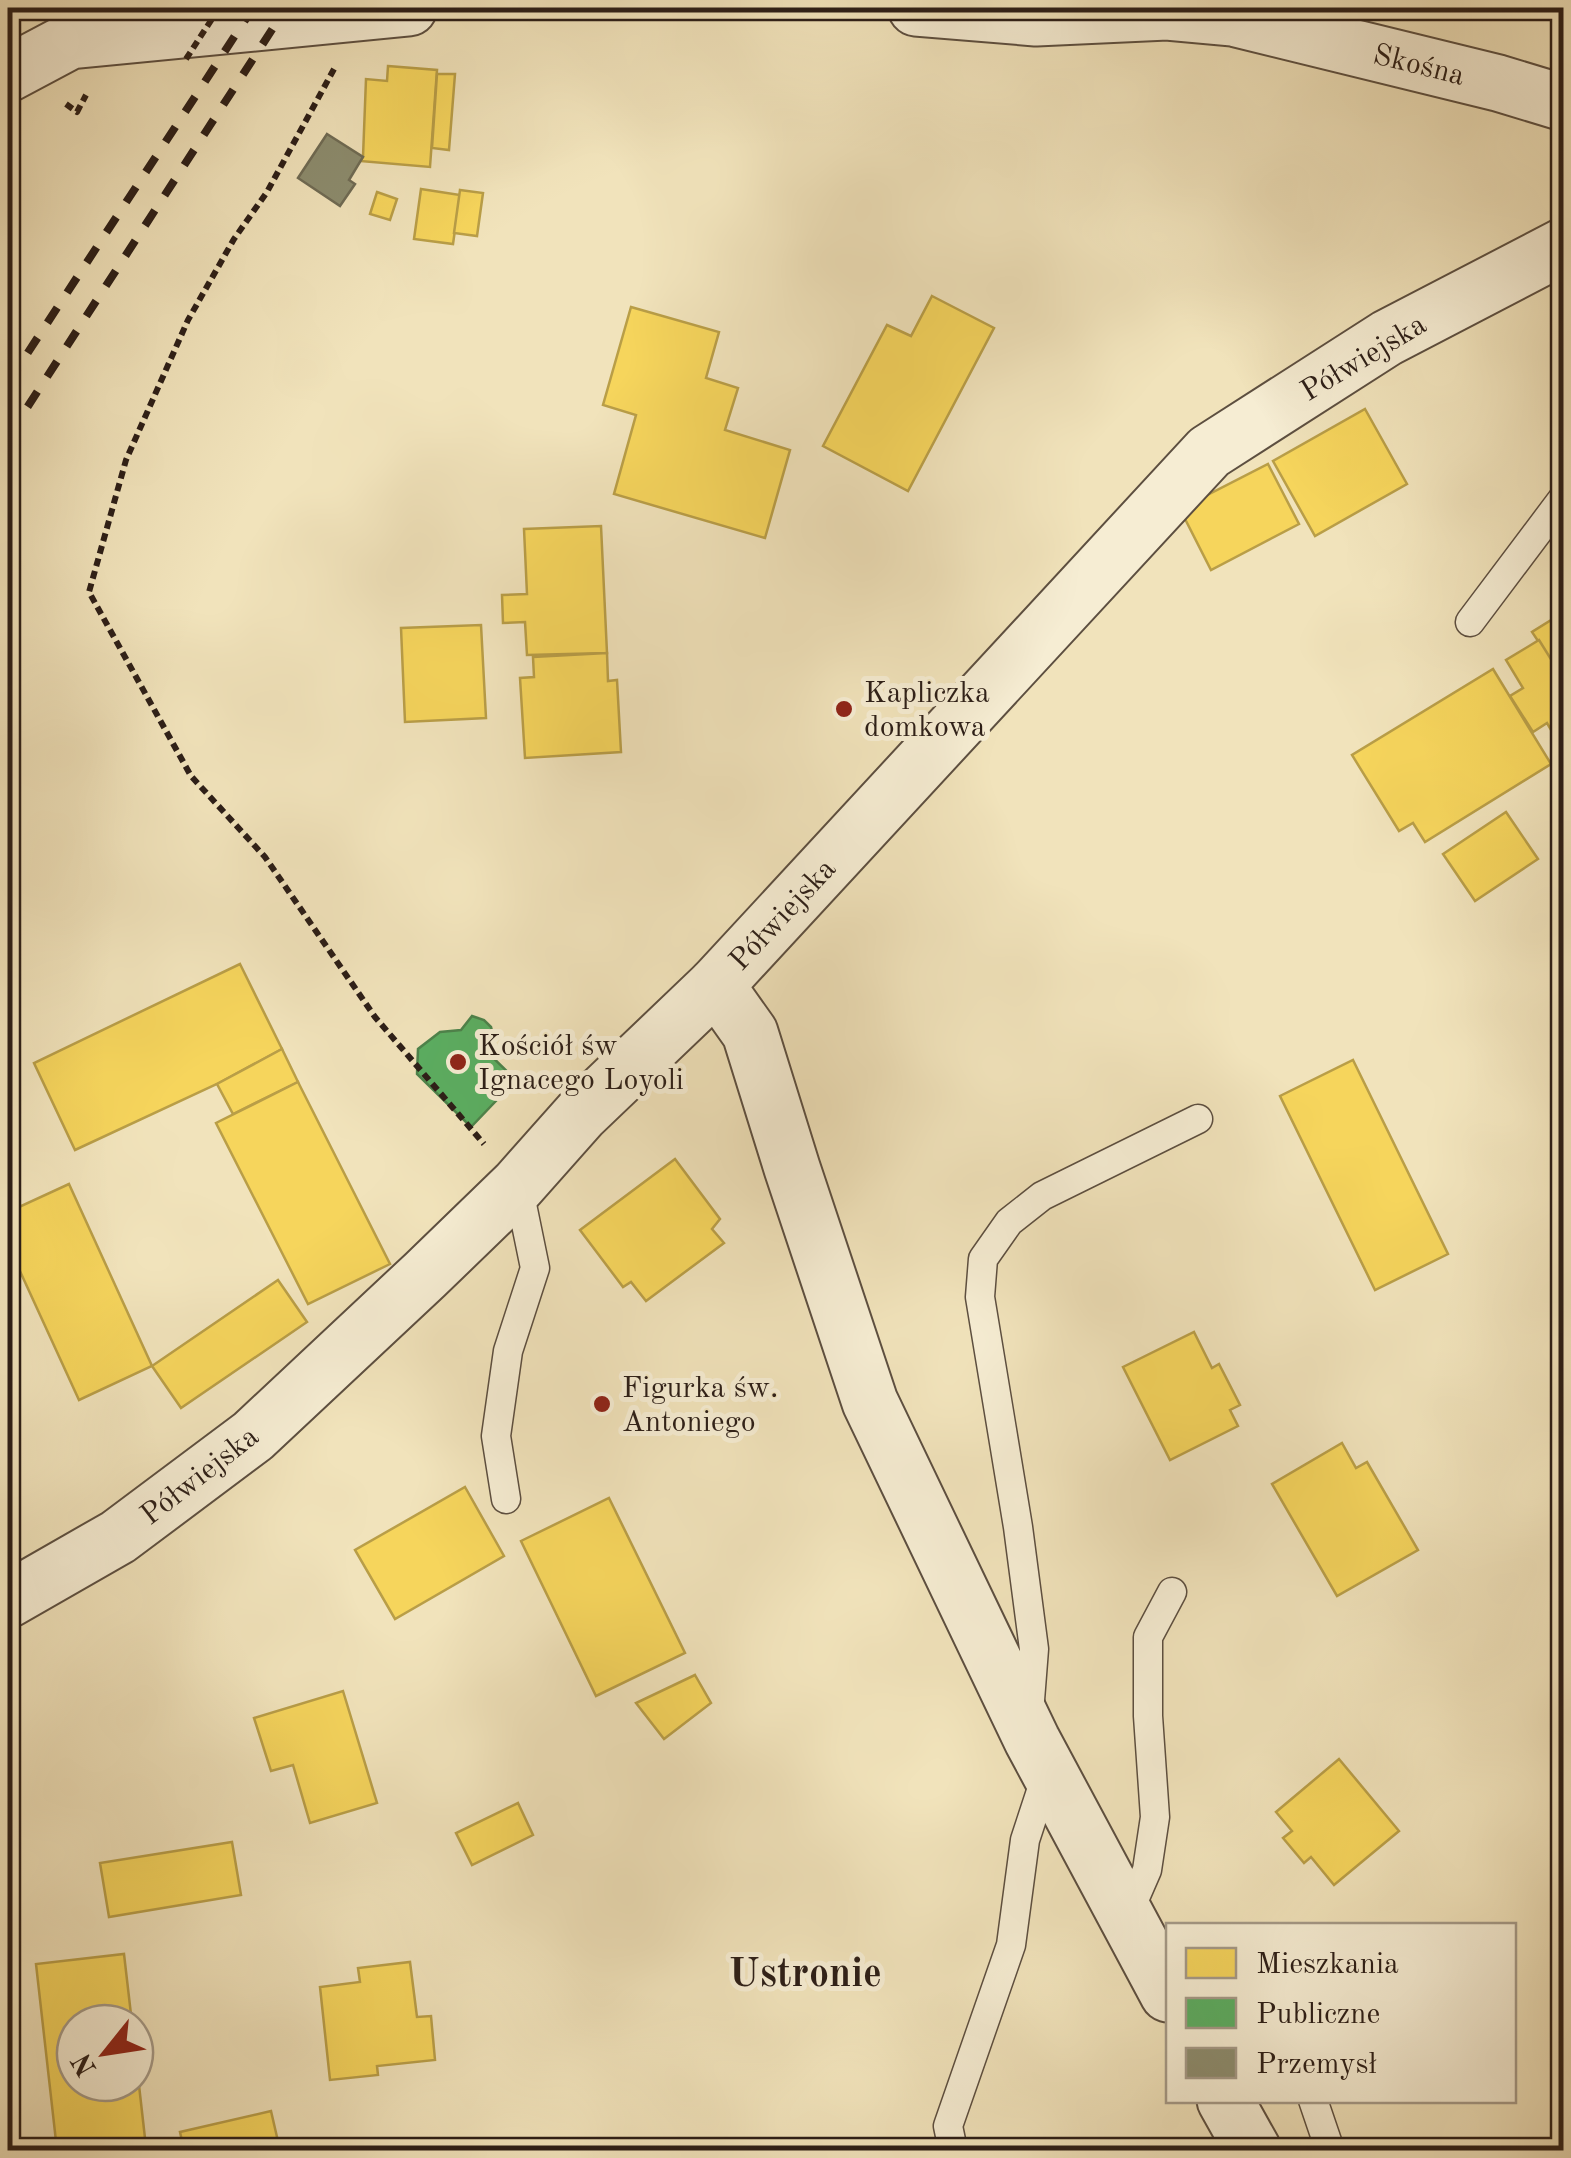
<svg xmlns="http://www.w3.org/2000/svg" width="1571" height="2158" font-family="'Old Standard TT',serif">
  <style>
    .homes { fill: #f6d55c; stroke: #b99e47; stroke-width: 2.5 }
    .public { fill: #5aae61; stroke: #4c834b; stroke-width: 2.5 }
    .industry { fill: #8c8c6e; stroke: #6f6b54; stroke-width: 2.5 }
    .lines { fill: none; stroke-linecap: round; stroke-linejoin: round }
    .service-casing { stroke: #5d4f40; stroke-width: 31 }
    .minor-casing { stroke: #5d4f40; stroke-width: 59 }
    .tertiary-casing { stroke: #5d4f40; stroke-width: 59 }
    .path { stroke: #2c1e17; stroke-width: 6; stroke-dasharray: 8 5; stroke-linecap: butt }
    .service { stroke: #f6edd3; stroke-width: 28 }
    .minor { stroke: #f6edd3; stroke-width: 55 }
    .tertiary { stroke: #f6edd3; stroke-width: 55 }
    .rail { stroke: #2c1e17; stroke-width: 8; stroke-dasharray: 18 18; stroke-linecap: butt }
    .path-bridge { stroke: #2c1e17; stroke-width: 6; stroke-dasharray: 8 5; stroke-linecap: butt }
    .poi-dot { fill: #8f2418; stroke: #f6edd3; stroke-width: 4 }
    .labels { text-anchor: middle; stroke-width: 10; stroke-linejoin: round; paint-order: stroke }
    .street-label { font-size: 30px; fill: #2c1e17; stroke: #f6edd3 }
    .poi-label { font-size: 30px; fill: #2c1e17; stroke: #f6edd3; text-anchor: start }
    .district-label { font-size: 40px; font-weight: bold; fill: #2c1e17; stroke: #f6edd3 }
  </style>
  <rect width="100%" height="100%" fill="#f1e3bb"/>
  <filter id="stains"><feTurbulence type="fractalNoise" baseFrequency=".002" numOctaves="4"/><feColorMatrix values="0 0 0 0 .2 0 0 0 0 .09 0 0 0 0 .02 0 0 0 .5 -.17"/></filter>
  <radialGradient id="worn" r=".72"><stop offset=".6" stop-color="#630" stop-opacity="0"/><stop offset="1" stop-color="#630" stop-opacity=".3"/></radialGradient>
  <!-- homes -->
  <g class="homes">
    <path d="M388,66l49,4 -7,97 -70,-6 3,-4 3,-78 21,2z"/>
    <path d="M437,74h18l-6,76 -17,-2z"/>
    <path d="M421,189l39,6 -7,49 -39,-5z"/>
    <path d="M460,190l23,3 -6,43 -23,-3z"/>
    <path d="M377,192l20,7 -7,21 -20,-6z"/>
    <path d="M932,296l62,32 -86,163 -85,-45 64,-121 24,11z"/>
    <path d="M631,307l88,25 -13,46 32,10 -13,42 65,20 -25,88 -151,-44 22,-79 -33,-10z"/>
    <path d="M1365,409l42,75 -92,52 -42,-75z"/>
    <path d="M1268,464l31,60 -88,46 -31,-61z"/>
    <path d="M601,526l6,127 -80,2 -2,-33 -22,1 -1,-28 25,-1 -3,-65z"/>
    <path d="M1564,612v68l-32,-48z"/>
    <path d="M481,625l5,93 -81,4 -4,-94z"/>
    <path d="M1539,640l25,40v56l-7,4 -10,-17 -14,9 -23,-36 13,-8 -17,-28z"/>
    <path d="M607,653l1,28 9,-1 4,72 -96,6 -5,-80 14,-1 -1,-20z"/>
    <path d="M1493,669l58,95 -126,78 -12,-19 -14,8 -47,-76z"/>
    <path d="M1506,812l32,47 -63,42 -32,-47z"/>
    <path d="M8,915l9,21 -9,4z"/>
    <path d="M240,964l42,85 -65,35 -142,66 -41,-87z"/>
    <path d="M282,1049l16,33 -65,32 -16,-30z"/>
    <path d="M1353,1060l95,194 -73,36 -95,-194z"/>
    <path d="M298,1082l92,182 -82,40 -92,-181z"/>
    <path d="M675,1159l45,60 -8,10 12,14 -78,58 -15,-19 -8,5 -43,-57z"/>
    <path d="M69,1184l83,182 -73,34 -71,-155v-33z"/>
    <path d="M278,1280l29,42 -126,86 -29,-42z"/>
    <path d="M1194,1332l18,36 7,-4 21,41 -10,5 8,16 -68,34 -47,-93z"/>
    <path d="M1342,1443l14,25 11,-6 51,88 -81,46 -65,-112z"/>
    <path d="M465,1487l39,69 -109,63 -40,-69z"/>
    <path d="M609,1498l76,155 -89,43 -75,-155z"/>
    <path d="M695,1675l16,28 -47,36 -28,-36z"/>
    <path d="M343,1691l34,112 -67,20 -17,-58 -22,6 -17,-53z"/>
    <path d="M1339,1759l60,72 -65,54 -23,-28 -7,6 -21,-25 9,-7 -16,-19z"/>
    <path d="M518,1803l15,32 -61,30 -16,-32z"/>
    <path d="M232,1842l9,53 -132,22 -9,-54z"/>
    <path d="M124,1954l8,69h-57v60h60v-33l11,97 -30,3h-59l-21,-186z"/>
    <path d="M410,1962l7,55 14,-1 4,44 -58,6 1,9 -48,5 -10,-93 40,-5 -2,-14z"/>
    <path d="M271,2111l9,39h-96l-4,-18z"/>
  </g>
  <!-- public -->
  <path class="public" d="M472,1016l12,4 7,7 3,13 -9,10 31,30 -45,47 -54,-53 1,-25 22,-17 21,-2z"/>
  <!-- industry -->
  <path class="industry" d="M327,134l36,23 -14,23 6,4 -15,22 -42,-28z"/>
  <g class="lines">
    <!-- service casing -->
    <g class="service-casing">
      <g id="service">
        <path d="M1470,622l94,-125"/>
        <path d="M506,1499l-10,-63 12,-85 27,-83 -17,-83"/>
        <path d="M1029,1713l5,-64 -16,-122 -38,-230 3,-38 26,-37 33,-26 156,-77"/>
        <path d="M1127,1916l20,-46 8,-53 -7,-101v-79l24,-45"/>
        <path d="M1313,2100l17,50"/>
        <path d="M953,2150l-5,-24 63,-181 14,-105 22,-67"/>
      </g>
    </g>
    <!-- minor casing -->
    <g class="minor-casing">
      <g id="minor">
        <path d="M916,8l120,10 131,-6 66,6 265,65 66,20"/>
        <path d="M8,74l62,-33 339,-33"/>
        <path d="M716,985l34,48 42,135 78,234 162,338 136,254"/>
        <path d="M1225,2100l28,50"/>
      </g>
    </g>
    <!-- tertiary casing -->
    <g class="tertiary-casing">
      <path id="tertiary" d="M8,1600l110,-63 135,-101 172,-161 93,-90 63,-71 135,-129 493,-533 178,-114 177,-92"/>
    </g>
    <!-- path -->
    <g class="path">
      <path d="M334,69l-67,123 -33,47 -46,81 -62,140 -37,132 102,184 74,81 110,160 109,127"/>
      <path d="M66,104l11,8 9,-17"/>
    </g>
    <!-- service -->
    <use href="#service" class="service"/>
    <!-- minor -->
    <use href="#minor" class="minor"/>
    <!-- tertiary -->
    <use href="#tertiary" class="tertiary"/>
    <!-- rail -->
    <g class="rail">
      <path d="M8,383l245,-375"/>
      <path d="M8,437l278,-429"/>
    </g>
    <!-- path-bridge -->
    <path class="path-bridge" d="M186,59l33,-51"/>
  </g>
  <!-- markers -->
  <g class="poi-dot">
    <circle cx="844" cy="709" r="10"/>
    <circle cx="458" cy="1062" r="10"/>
    <circle cx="602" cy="1404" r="10"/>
  </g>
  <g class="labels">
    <!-- street labels -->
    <g class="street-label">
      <text transform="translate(1419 64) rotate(14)" y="10">Skośna</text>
      <text transform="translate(1363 357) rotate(-31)" y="10">Półwiejska</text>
      <text transform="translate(782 914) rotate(-47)" y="10">Półwiejska</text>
      <text transform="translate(199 1475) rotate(-38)" y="10">Półwiejska</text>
    </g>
    <!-- poi labels -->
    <g class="poi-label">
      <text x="864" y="702">Kapliczka<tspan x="864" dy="34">domkowa</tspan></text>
      <text x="478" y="1055">Kościół św<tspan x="478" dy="34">Ignacego Loyoli</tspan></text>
      <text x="622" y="1397">Figurka św.<tspan x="622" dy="34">Antoniego</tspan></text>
    </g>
    <!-- district labels -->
    <g class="district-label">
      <text x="805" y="1986">Ustronie</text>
    </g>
  </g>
  <!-- margin -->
  <rect width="1571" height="2158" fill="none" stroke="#f1e3bb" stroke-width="40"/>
  <rect x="10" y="10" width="1551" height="2138" fill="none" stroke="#2c1e17" stroke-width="5"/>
  <rect x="20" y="20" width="1531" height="2118" fill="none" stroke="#2c1e17" stroke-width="2.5"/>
  <!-- legend -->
  <rect x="1166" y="1923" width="350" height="180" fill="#f6edd3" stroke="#a59a88" stroke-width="2.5"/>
  <rect x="1186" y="1948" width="50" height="30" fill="#f6d55c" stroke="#a59a88" stroke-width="2.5"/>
  <text x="1256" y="1973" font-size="30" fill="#2c1e17">Mieszkania</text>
  <rect x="1186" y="1998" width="50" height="30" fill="#5aae61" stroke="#a59a88" stroke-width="2.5"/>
  <text x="1256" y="2023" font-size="30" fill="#2c1e17">Publiczne</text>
  <rect x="1186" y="2048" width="50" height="30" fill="#8c8c6e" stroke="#a59a88" stroke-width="2.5"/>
  <text x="1256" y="2073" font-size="30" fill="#2c1e17">Przemysł</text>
  <!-- north arrow -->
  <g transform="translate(105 2053) rotate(240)"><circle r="48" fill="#f6edd3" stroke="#a59a88" stroke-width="2.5"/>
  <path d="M0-8L18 38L0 25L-18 38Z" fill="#8f2418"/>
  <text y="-15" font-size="28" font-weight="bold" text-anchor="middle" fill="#2c1e17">N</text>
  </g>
  <rect width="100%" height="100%" filter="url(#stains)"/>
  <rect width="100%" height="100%" fill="url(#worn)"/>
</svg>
